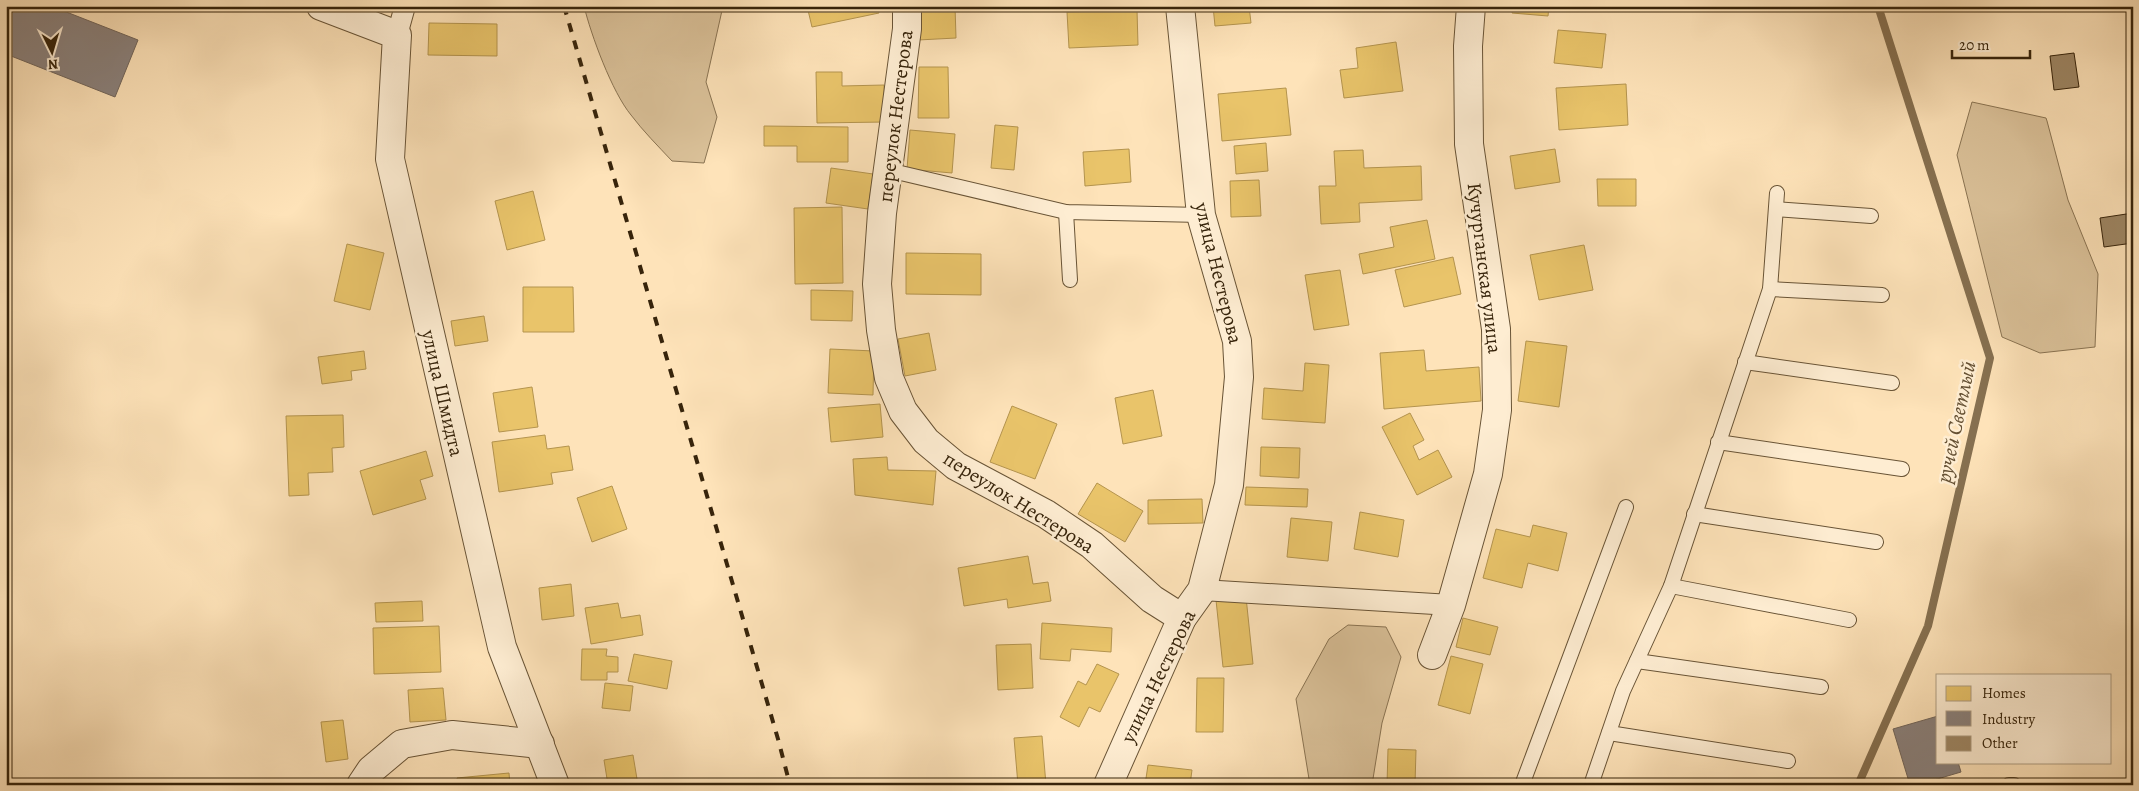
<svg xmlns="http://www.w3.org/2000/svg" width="2139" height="791" font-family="Alegreya,serif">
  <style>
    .green { fill: #dcc39b; stroke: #8a7453 }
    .homes { fill: #e9c46a; stroke: #b4944e }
    .industry { fill: #8a817c; stroke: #71655a }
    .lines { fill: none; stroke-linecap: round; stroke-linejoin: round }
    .stream { stroke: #867050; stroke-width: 8 }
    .building { fill: #9e8765; stroke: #37240b }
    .service-casing { stroke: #695436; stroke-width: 16 }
    .pedestrian-casing { stroke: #695436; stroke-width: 22 }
    .minor-casing { stroke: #695436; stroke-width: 30 }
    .service { stroke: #feedd2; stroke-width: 14 }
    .pedestrian { stroke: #feedd2; stroke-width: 20 }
    .minor { stroke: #feedd2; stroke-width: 28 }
    .rail { stroke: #37240b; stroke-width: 4; stroke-dasharray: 9 9; stroke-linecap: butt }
    .labels { text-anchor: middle; stroke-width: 5; stroke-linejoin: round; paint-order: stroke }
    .street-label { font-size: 20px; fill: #37240b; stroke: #feedd2 }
    .water-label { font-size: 21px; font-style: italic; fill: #655033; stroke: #feedd2 }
  </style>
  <rect width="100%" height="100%" fill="#fee3b9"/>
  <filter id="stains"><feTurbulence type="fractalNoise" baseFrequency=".004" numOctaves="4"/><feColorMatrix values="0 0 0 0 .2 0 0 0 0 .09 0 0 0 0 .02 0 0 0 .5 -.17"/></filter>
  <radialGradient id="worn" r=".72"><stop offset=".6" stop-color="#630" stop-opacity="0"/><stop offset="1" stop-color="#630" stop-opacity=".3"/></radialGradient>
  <!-- green -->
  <g class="green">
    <path d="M584,6h139l-17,76 11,35 -13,46 -32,-2c-14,-15 -29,-30 -41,-46 -19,-23 -40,-80 -47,-109z"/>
    <path d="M1972,102l74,16 1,3 21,79 30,74 -3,73 -55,6 -38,-16 -45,-182z"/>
    <path d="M1348,625l38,2 15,30 -19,66 -10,62h-62l-14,-86 33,-60z"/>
  </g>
  <!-- homes -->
  <g class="homes">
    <path d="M807,6h71l1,7 -67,14z"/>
    <path d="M916,6h39l1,32 -38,2z"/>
    <path d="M1213,6h36l2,17 -36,3z"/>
    <path d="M1513,6h36l-1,10 -36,-3z"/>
    <path d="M1137,10l1,35 -69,3 -2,-36z"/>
    <path d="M429,23l68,1v32l-69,-1z"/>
    <path d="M1558,30l48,4 -4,34 -48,-5z"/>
    <path d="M1396,42l7,49 -59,7 -4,-28 18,-2 -2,-20z"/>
    <path d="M919,67h29l1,51h-31z"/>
    <path d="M816,72h26v14l42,-1 1,37 -68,1z"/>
    <path d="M1626,84l2,41 -69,5 -3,-42z"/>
    <path d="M1286,88l5,47 -69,6 -4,-47z"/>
    <path d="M995,125l23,2 -4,43 -23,-2z"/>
    <path d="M764,126l84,1v35h-51v-16h-33z"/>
    <path d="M910,130l45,4 -3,39 -45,-4z"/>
    <path d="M1266,143l2,28 -32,3 -2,-28z"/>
    <path d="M1129,149l2,33 -46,4 -2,-34z"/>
    <path d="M1555,149l5,33 -45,7 -5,-33z"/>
    <path d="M1363,150l1,18 57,-2 1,34 -63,3 1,19 -39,2 -2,-38h17l-2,-35z"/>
    <path d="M831,168l42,6 -5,35 -42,-6z"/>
    <path d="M1597,179h39v27h-38z"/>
    <path d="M1259,180l2,36 -30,1 -1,-36z"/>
    <path d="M533,191l12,49 -38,10 -12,-49z"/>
    <path d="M842,207l1,76 -48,1 -1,-76z"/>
    <path d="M1427,220l8,39 -72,15 -4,-20 35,-7 -4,-20z"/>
    <path d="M347,244l37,9 -14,57 -36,-9z"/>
    <path d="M1584,245l9,45 -54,10 -9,-45z"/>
    <path d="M906,253l75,1v41l-75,-1z"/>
    <path d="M1453,257l8,37 -57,13 -9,-37z"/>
    <path d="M1340,270l9,55 -35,5 -9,-55z"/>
    <path d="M523,287h50l1,45h-51z"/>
    <path d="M811,290l42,1 -1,30 -41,-1z"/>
    <path d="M484,316l4,25 -33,5 -4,-25z"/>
    <path d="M929,333l7,37 -31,6 -7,-37z"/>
    <path d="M1526,341l41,5 -8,61 -41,-6z"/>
    <path d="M830,349l44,2 -1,44 -45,-2z"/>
    <path d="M1424,350l2,21 53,-4 2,34 -97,8 -4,-56z"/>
    <path d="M364,351l2,18 -15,2 1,9 -30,4 -4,-27z"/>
    <path d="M1305,363l24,2 -4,58 -63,-4 2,-31 39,3z"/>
    <path d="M532,387l6,40 -39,5 -6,-39z"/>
    <path d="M1153,390l9,46 -39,8 -8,-46z"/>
    <path d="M880,404l3,33 -52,5 -3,-34z"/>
    <path d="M1012,406l45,18 -22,55 -45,-17z"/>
    <path d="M1410,413l14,27 -11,6 6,14 19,-10 14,27 -35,18 -35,-68z"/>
    <path d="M343,415l1,32 -12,1 1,24 -25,1 1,22 -20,1 -3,-80z"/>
    <path d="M545,435l2,14 22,-3 4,24 -22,3 2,11 -54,8 -7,-50z"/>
    <path d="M1261,447l39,1 -1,30 -39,-2z"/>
    <path d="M426,451l7,25 -13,4 6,19 -53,16 -13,-44z"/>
    <path d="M887,457l1,13 48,1 -3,34 -78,-10 -2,-36z"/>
    <path d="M1097,483l46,28 -18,31 -47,-28z"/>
    <path d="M612,486l15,43 -35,13 -15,-44z"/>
    <path d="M1246,487l62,2 -1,18 -62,-2z"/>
    <path d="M1202,499l1,24 -55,1v-24z"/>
    <path d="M1360,512l44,8 -6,37 -44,-8z"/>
    <path d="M1291,518l41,4 -4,39 -41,-4z"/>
    <path d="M1533,525l34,8 -9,38 -30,-8 -6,25 -39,-10 13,-49 34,8z"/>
    <path d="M1028,556l5,28 15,-2 3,19 -43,7 -1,-9 -43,7 -6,-38z"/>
    <path d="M571,584l3,32 -32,4 -3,-32z"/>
    <path d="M1246,597l7,67 -30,3 -7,-67z"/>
    <path d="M422,601l1,20 -47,1 -1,-19z"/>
    <path d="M618,603l3,15 19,-3 3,20 -52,9 -6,-36z"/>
    <path d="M1463,618l35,9 -8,28 -34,-8z"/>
    <path d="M1042,623l70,5 -1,24 -40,-3 -1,12 -30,-2z"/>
    <path d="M439,626l2,46 -67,2 -1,-46z"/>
    <path d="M1031,644l2,44 -35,2 -2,-45z"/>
    <path d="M582,649h25l-1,7 12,1v15h-11v8h-26z"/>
    <path d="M634,654l38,7 -5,28 -39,-8z"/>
    <path d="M1451,656l32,8 -13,50 -32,-9z"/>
    <path d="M1097,664l22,10 -19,38 -11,-5 -10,20 -19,-10 18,-36 8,4z"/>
    <path d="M1197,678h27l-1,54h-27z"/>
    <path d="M605,683l28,3 -3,25 -28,-3z"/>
    <path d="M443,688l3,32 -36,2 -2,-32z"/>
    <path d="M343,720l5,39 -22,3 -5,-40z"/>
    <path d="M1042,736l4,49h-28l-4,-47z"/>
    <path d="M1388,749l28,1 -1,35h-28z"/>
    <path d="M633,755l5,30h-30l-4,-25z"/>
    <path d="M1148,765l44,5 -2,15h-45z"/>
    <path d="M509,773l1,12h-52l-1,-7z"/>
    <path d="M306,781l1,4h-23z"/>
    <path d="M724,781v4h-26z"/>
  </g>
  <!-- industry -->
  <g class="industry">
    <path d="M6,6h45l87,34 -23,57 -109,-43z"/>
    <path d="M1938,716v46h20l3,10 -44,13h-7l-17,-56z"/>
  </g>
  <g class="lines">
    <!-- stream -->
    <path class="stream" d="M1858,785l70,-159 62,-268 -112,-352"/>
  </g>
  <!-- building -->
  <g class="building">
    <path d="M2074,53l5,34 -25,3 -4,-34z"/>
    <path d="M2133,213v30l-29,4 -4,-29z"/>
  </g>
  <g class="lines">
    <!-- service casing -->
    <g class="service-casing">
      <g id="service">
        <path d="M888,170l178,42 135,3"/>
        <path d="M1776,209l95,7"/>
        <path d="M1066,212l4,68"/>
        <path d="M1770,289l112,6"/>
        <path d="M1745,362l147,21"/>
        <path d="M1718,442l184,27"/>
        <path d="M1694,514l182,28"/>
        <path d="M1671,586l178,34"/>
        <path d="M1637,661l184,26"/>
        <path d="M1609,733l179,28"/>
        <path d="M1522,785l104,-278"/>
        <path d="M1591,785l32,-94 48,-105 99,-297 7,-96"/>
        <path d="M2009,785h5"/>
      </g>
    </g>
    <!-- pedestrian casing -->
    <g class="pedestrian-casing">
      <g id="pedestrian">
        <path d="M397,35l8,-29"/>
        <path d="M1202,590l249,15"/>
      </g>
    </g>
    <!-- minor casing -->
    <g class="minor-casing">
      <g id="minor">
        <path d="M321,6l76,29 -7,124 112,488 53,138"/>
        <path d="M907,6v23l-25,184 -5,71 4,46 8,48 14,33 23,30 30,25 90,48 46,31 60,54 30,19"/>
        <path d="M1432,655l19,-50 37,-131 9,-64 -1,-81 -27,-185 -1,-98 3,-40"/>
        <path d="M361,785l10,-15 31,-26 50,-9 88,9"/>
        <path d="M1108,785l74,-167 20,-28 27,-105 10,-108 -2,-36 -36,-126 -21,-209"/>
      </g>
    </g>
    <!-- service -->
    <use href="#service" class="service"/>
    <!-- pedestrian -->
    <use href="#pedestrian" class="pedestrian"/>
    <!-- minor -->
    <use href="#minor" class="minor"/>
    <!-- rail -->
    <path class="rail" d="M564,6l214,733 12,46"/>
  </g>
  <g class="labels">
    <!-- street labels -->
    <g class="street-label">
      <text transform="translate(895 116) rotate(-83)" y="7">переулок Нестерова</text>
      <text transform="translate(1485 268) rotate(83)" y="7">Кучурганская улица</text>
      <text transform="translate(1219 273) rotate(76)" y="7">улица Нестерова</text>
      <text transform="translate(443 393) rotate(77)" y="7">улица Шмидта</text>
      <text transform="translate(1019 502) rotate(32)" y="7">переулок Нестерова</text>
      <text transform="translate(1158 676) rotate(-64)" y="7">улица Нестерова</text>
    </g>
    <!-- water labels -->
    <g class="water-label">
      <text transform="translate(1956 422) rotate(-78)" y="7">ручей Светлый</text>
    </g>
  </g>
  <!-- margin -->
  <rect width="2139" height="791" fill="none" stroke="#fee3b9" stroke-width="25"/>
  <rect x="8" y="8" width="2124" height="776" fill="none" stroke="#37240b" stroke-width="2.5"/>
  <rect x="12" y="12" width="2114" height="766" fill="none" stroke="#37240b"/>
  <!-- legend -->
  <rect x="1936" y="674" width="175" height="90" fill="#feedd2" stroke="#ae9d82"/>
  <rect x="1946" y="686" width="25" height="15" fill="#e9c46a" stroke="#ae9d82"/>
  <text x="1982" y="698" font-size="15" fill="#37240b">Homes</text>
  <rect x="1946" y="711" width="25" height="15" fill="#8a817c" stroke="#ae9d82"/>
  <text x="1982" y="724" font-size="15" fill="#37240b">Industry</text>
  <rect x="1946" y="736" width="25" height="15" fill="#9e8765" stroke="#ae9d82"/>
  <text x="1982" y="748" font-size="15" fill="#37240b">Other</text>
  <!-- north arrow -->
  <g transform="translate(52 52) rotate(175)" stroke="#feedd2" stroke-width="4" paint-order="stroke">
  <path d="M0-4L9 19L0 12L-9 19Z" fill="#37240b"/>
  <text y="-8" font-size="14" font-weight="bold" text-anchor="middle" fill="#37240b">N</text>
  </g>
  <!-- scale -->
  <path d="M1952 50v8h78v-8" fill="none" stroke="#37240b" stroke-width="2.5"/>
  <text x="1959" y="50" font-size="15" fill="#37240b" stroke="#feedd2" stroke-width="4" paint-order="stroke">20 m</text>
  <rect width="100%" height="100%" filter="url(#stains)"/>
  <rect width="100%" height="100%" fill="url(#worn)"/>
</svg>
